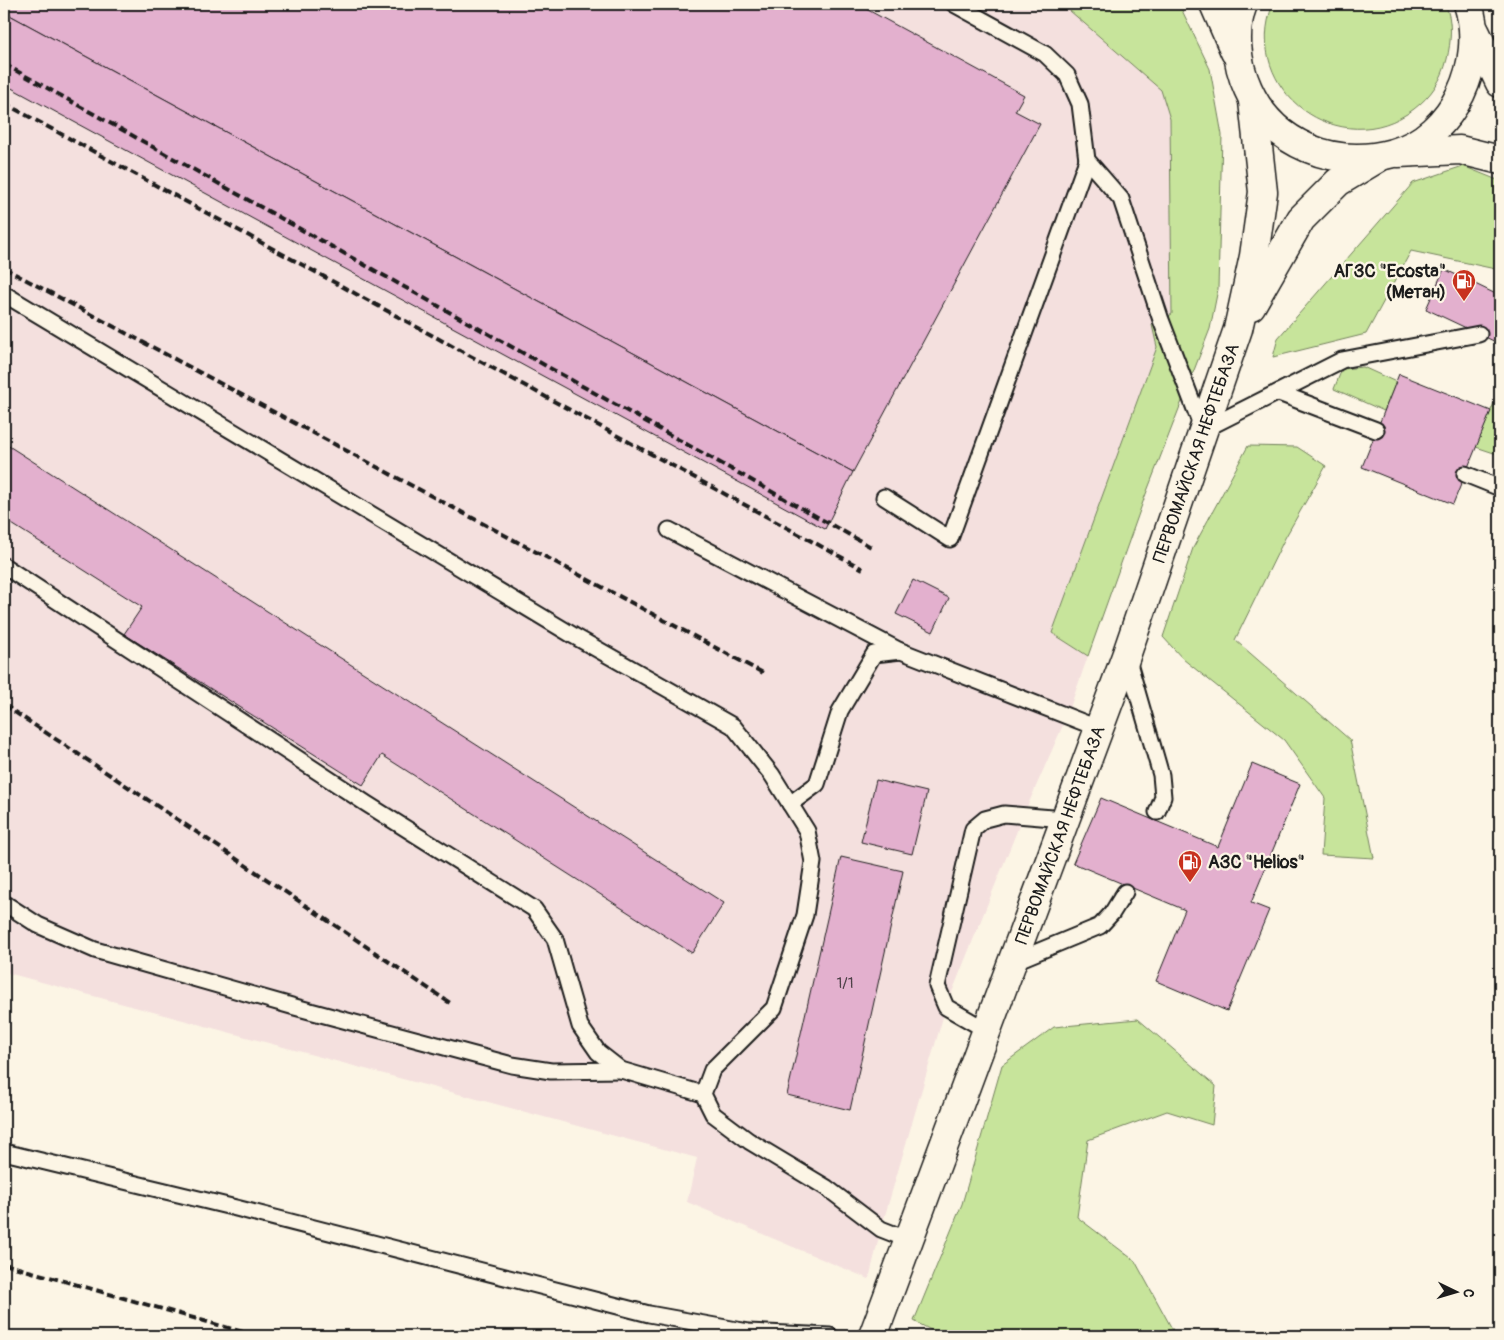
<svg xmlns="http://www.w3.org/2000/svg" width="1504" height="1340" font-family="Pangolin,sans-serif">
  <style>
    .built { fill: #f4e0de }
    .green { fill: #c7e49b; stroke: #72805c }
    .building { fill: #e3b0ce; stroke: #1c1c1c }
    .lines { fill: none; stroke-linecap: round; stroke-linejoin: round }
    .lane-casing { stroke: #1c1c1c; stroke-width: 19 }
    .secondary-casing { stroke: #1c1c1c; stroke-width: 31 }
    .lane { stroke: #fcf5e5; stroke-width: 15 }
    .secondary { stroke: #fcf5e5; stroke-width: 28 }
    .rail { stroke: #1c1c1c; stroke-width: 4; stroke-dasharray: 8 4; stroke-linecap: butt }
    .labels { text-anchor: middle; stroke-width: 4.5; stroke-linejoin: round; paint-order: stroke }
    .number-label { font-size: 15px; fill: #4e4148 }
    .poi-label { font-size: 18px; font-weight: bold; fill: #1c1c1c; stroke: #fcf5e5; text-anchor: end }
    .street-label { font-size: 18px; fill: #1c1c1c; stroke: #fcf5e5 }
  </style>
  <rect width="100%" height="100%" fill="#fcf5e5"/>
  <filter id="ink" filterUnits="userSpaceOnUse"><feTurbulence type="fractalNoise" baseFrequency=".02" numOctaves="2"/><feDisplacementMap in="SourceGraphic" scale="10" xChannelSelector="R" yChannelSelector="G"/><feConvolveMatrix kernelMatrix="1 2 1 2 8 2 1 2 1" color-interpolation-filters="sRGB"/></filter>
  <g filter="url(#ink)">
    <!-- built -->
    <path class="built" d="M4,4h1058l99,85 9,30 2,195 -20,11 5,22 -104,286 35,23 -21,60 -44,100 -77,191 -65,222 -12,50 -182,-77 10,-44 -693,-186z"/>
    <!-- green -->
    <g class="green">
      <path d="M1062,4h117l31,65 12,66 -4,154 -8,40 -66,170 -56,157 -36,-23 105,-286 -5,-22 20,-11 -2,-195 -9,-29z"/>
      <path d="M1273,4h172c8,16 6,38 2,55 -5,21 -16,37 -33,50 -73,56 -175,-19 -141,-105z"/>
      <path d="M1463,166l37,15v89l-89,-19 -45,83 -93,23 5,-19 135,-155z"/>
      <path d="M1363,367l33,15 -12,29 -50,-22 8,-20z"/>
      <path d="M1494,403l6,3v49l-24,-8z"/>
      <path d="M1248,446l49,1 29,19 -41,72 -50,102 115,100 24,118 -53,-3 4,-57 -41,-58 -101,-81 -20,-22 30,-89z"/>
      <path d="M1138,1019l78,67 -4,39 -45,-14 -79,29 -11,77 58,44 41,75h-234l-28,-15 48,-117 40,-139 52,-38z"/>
    </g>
    <!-- building -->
    <g class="building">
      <path d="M4,4h853l167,91 -9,16 25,13 -187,348 -849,-460z"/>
      <path d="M4,12l849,460 -28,57 -821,-445z"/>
      <path d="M1444,269l56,27v48l-74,-35z"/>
      <path d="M1399,374l92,37 -38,93 -91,-37z"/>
      <path d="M4,443l720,460 -32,50 -310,-198 -19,30 -239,-151 18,-27 -138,-88z"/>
      <path d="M913,580l36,18 -16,34 -37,-18z"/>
      <path d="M1252,764l48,20 -49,119 18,7 -42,101 -71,-30 29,-71 -112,-47 28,-65 117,49z"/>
      <path d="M876,780l51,12 -15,62 -51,-12z"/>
      <path d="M841,857l62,14 -53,239 -63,-15z"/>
    </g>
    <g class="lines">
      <!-- lane casing -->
      <g class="lane-casing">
        <g id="lane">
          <path d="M954,4l91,50 22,21 13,29 7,56 34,39 40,121 42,110 139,-70 137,-26"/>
          <path d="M4,294l570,342 159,90 39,49 35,56 6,31 -8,53 -31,93 -62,62 -9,24 10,20 36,27 78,47 54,41 28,11"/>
          <path d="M1279,393l97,37"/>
          <path d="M1465,474l35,14"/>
          <path d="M884,497l66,42 137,-379"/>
          <path d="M669,530l231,121"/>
          <path d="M4,566l363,238 167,105 21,30 25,87 18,26 23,18 82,24"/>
          <path d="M1128,660l33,115 2,22 -6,15"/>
          <path d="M790,804l27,-20 23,-73 34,-57 27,-3 199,78"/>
          <path d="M4,903l34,22 57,25 200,57 217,58 39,6 70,-1"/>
          <path d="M1013,962l87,-36 12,-13 13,-21"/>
          <path d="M986,1030l-40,-23 -9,-21 36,-157 12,-10 19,-5 61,5"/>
          <path d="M4,1152l232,56 413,106 99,18 82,4"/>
        </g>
      </g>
      <!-- secondary casing -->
      <g class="secondary-casing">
        <g id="secondary">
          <path d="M1214,4l21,48"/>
          <path d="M1243,4c-10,26 -7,59 5,85 25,56 86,80 145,64 61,-17 94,-91 75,-149"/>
          <path d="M1475,31l25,52"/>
          <path d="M1398,153l62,-3 40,10"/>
          <path d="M1251,306l50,-87 37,-37 40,-24"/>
          <path d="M873,1336l253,-680 112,-327 16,-73 9,-64 -10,-91"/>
        </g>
      </g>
      <!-- lane -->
      <use href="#lane" class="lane"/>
      <!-- secondary -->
      <use href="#secondary" class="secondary"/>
      <!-- rail -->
      <g class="rail">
        <path d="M4,64l869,484"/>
        <path d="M4,103l859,466"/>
        <path d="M4,268l761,406"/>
        <path d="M4,705l197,130 249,168"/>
        <path d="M4,1264l253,72"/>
      </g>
    </g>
  </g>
  <!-- icons -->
  <defs>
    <g id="fuel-pin" transform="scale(1.25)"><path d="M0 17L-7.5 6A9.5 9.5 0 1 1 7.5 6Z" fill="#c8321e" stroke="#fcf5e5"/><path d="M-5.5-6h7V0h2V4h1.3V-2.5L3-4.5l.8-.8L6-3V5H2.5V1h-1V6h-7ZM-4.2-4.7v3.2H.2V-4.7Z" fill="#fff"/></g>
  </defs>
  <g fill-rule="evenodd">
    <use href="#fuel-pin" x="1464" y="281"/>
    <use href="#fuel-pin" x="1190" y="862"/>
  </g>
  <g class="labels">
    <!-- number labels -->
    <g class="number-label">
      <text x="845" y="988">1/1</text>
    </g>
    <!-- poi labels -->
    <g class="poi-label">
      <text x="1446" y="277">АГЗС "Ecosta"<tspan x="1446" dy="21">(Метан)</tspan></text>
      <text x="1208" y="868" text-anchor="start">АЗС "Helios"</text>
    </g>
    <!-- street labels -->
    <g class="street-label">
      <text transform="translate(1196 453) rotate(-71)" y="6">ПЕРВОМАЙСКАЯ НЕФТЕБАЗА</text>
      <text transform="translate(1060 835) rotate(-70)" y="6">ПЕРВОМАЙСКАЯ НЕФТЕБАЗА</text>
    </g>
  </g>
  <!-- margin -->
  <rect width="1504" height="1340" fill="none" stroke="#fcf5e5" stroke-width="20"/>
  <rect x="10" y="10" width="1484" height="1320" fill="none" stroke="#1c1c1c" stroke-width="2" filter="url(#ink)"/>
  <!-- north arrow -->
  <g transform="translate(1456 1292) rotate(95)" stroke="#fcf5e5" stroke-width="4" paint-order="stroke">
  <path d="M0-4L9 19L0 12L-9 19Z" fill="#1c1c1c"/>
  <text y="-8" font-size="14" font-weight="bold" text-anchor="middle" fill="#1c1c1c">С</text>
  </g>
</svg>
